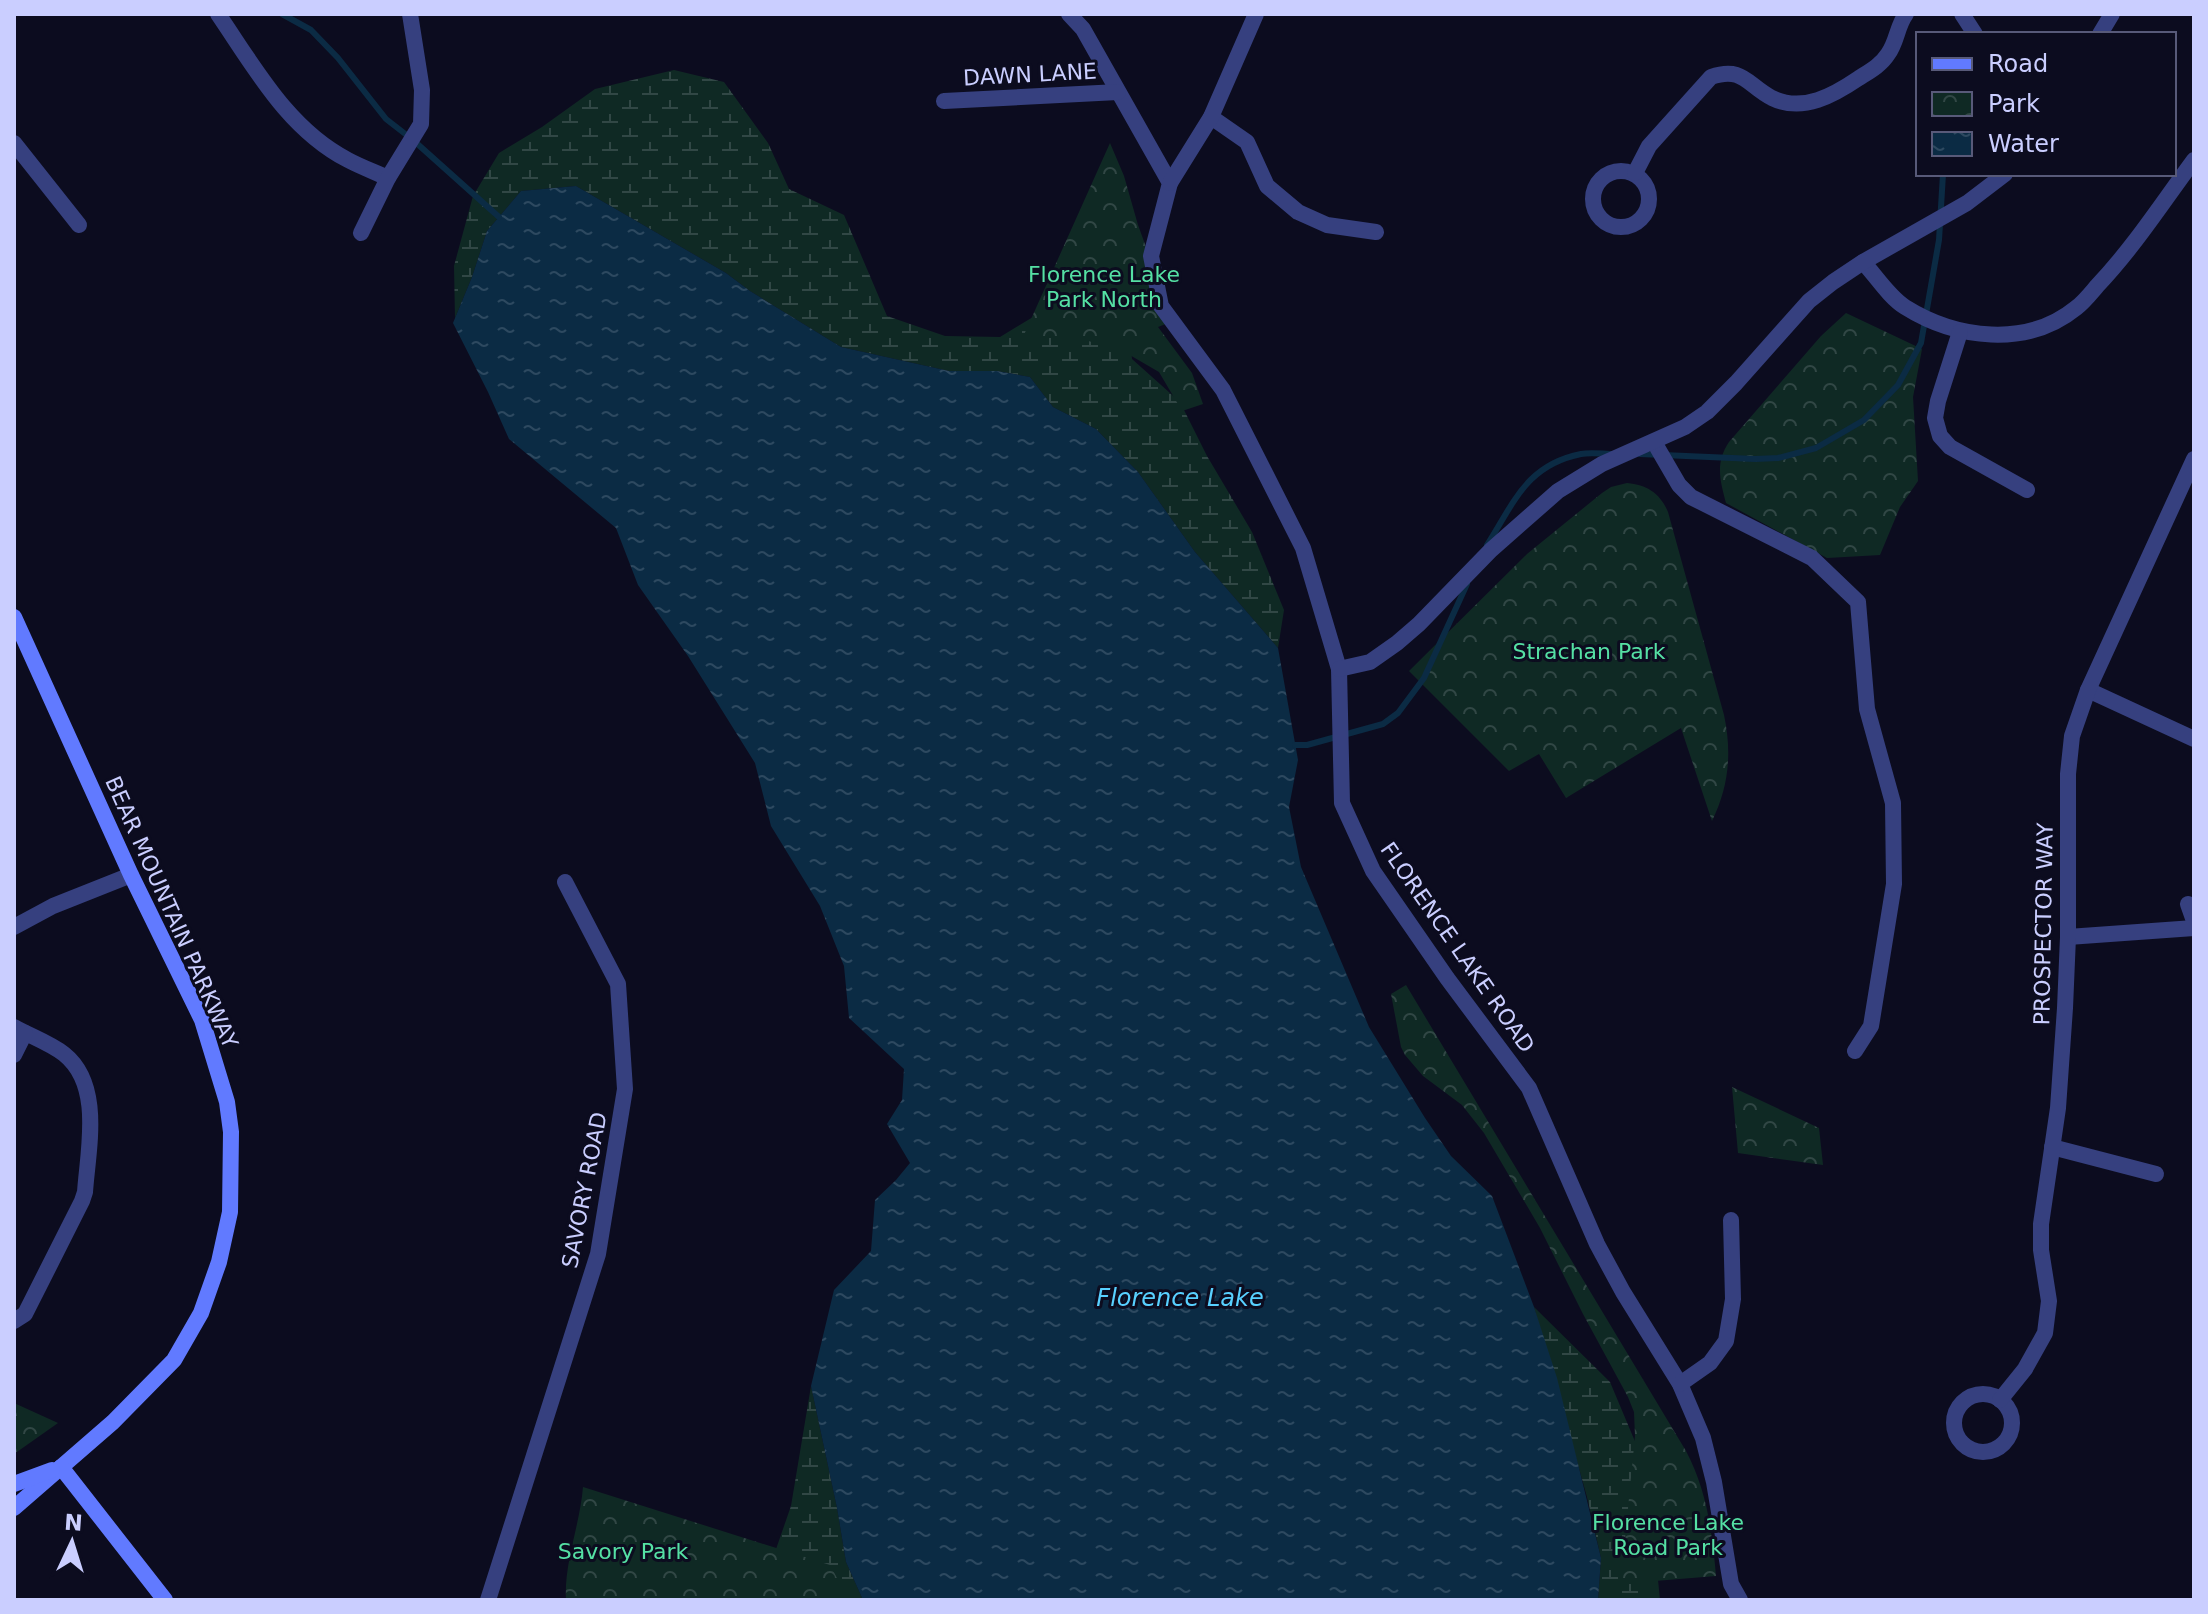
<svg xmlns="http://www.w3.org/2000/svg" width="2208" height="1614" font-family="'DejaVu Sans',sans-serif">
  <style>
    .wetland { fill: url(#wetland-marsh) }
    .park { fill: url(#park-crowns) }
    .water { fill: url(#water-ripples) }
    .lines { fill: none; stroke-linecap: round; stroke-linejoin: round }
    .stream { stroke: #0b2b44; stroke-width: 6 }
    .street { stroke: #36407f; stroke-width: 16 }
    .secondary { stroke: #617aff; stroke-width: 16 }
    .labels { text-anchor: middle; stroke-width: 6; stroke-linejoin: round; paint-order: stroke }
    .street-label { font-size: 22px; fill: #caceff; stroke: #0c0c1f }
    .park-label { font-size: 22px; fill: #55e0a4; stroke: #0c0c1f }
    .water-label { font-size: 24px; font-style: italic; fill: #58d0ff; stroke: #0c0c1f }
  </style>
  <defs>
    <pattern id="wetland-marsh" width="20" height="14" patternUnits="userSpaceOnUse" patternTransform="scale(2)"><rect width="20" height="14" fill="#0f2924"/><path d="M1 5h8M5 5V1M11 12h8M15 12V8" fill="none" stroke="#314745"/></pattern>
    <pattern id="park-crowns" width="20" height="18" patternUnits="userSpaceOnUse" patternTransform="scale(2)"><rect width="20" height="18" fill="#0f2924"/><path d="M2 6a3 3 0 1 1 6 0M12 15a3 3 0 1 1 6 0" fill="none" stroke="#314745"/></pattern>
    <pattern id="water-ripples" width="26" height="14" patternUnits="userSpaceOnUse" patternTransform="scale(2)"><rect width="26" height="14" fill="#0b2b44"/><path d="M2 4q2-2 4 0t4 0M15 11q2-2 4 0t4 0" fill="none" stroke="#2d4960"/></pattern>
  </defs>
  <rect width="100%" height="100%" fill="#0c0c1f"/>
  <!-- wetland -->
  <g class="wetland">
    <path d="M674,70l50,12 44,61 21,46 55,26 43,101 58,20 55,1 38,-23 89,-6 5,51 48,43 27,54 45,76 32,78 -6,38 -83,-96 -57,-80 -42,-43 -43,-22 -23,-30 -33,-6h-48l-108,-24 -91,-56 -24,-18 -150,-87 -55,5 -34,40 -15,46 -17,41 -1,-52 19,-70 26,-43 43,-26 53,-38z"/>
    <path d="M1534,1307l76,75 37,88 13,130h-62l3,-42 -14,-61z"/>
    <path d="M811,1386l26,122 9,54 17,38h-279l190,-45 17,-49z"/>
  </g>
  <!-- park -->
  <g class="park">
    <path d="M1110,143l14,33 14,49 35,96 -15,6 34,46 11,31 -21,7 -23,-39 -43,-25 -13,-1 -23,-8 -57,-1z"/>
    <path d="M1846,313l76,36 -9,48 5,84 -18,26 -20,48 -53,3 -101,-55c-6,-23 -11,-40 3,-61l92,-106z"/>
    <path d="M1627,483c20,2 33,10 41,29l56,203c8,38 5,71 -12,106l-31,-93 -115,70 -27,-44 -30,17 -100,-100 118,-117 75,-61 9,-6z"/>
    <path d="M1406,985l280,466c21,40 26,80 30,125l-98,8 7,-45 10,-103 -1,-24 -6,-15 -45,-83 -43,-86 -56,-95 -22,-28 -39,-29 -18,-21 -4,-8 -10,-53z"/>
    <path d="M1732,1087l87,41 4,37 -85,-12z"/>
    <path d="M14,1403l44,20 -44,31z"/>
    <path d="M583,1487l247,78 7,13 7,22h-278c-2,-38 14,-75 17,-113z"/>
  </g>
  <!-- water -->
  <path class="water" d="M576,186l150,87 24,18 91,56 108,24h48l33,6 23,30 43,22 42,43 57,80 83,96 20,112 -9,47 12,60 68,160 56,91 26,38 41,40 42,111 23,71 44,180 -3,42h-735l-17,-38 -9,-54 -26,-122 23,-96 37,-39 4,-51 21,-20 14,-17 -23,-39 15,-24 2,-31 -55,-51 -5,-52 -24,-60 -49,-80 -16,-63 -67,-107 -50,-71 -22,-57 -107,-89 -21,-47 -35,-69 19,-46 15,-46 34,-40z"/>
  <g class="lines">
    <!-- stream -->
    <g class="stream">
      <path d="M282,14l29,16 27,28 48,61 27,21 86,77"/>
      <path d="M1640,454l115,5 23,-1 38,-10 48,-28 34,-35 23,-42 18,-103 4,-66"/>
      <path d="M1487,545c27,-42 39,-80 94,-91 10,-2 22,0 32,0"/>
      <path d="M1295,745h12l76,-21 15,-11 26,-35 43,-94"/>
    </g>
    <!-- street -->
    <g class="street">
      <path d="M218,14c37,54 70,115 130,146 13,7 27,12 40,18"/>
      <path d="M1069,14l14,15 87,154 -19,73 10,50 62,84 80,158 36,121 3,134 31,68 74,107 82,110 68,156 26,48 57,92 23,54 11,44 17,102 9,16"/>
      <path d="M1962,14l13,20"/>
      <path d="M2100,34l12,-20"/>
      <path d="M944,101l174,-9"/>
      <path d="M1211,117l36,25 20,44 31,26 29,13 49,7"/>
      <path d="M14,143l65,82"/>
      <circle cx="1621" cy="199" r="28"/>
      <path d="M1635,173l14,-27 62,-69c32,-11 36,8 61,21 31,15 62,-3 87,-20 11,-7 22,-13 29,-24 9,-12 9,-28 18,-40"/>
      <path d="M1170,183l41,-66 45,-103"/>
      <path d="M361,233l27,-55 33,-54 1,-34 -12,-76"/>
      <path d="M1863,262c13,14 26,35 42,45 51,32 122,41 171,1 8,-6 15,-15 21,-22 37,-39 66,-84 97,-126"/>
      <path d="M1960,332l-22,69 -3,17 5,18 10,11 77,43"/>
      <path d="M1654,442l25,43 12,12 121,61 46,44 9,107 26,94 1,81 -23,142 -16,25"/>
      <path d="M1339,669l31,-7 27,-19 22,-19 72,-74 67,-59 44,-27 83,-37 22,-15 29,-29 73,-82 24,-19 30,-20 104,-59 38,-29"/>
      <path d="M2088,690l106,49"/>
      <path d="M2188,904l6,17"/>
      <path d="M14,927l39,-21 78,-31"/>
      <path d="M2068,937l126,-9"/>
      <path d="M14,1027c16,9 36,16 50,27 39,31 24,95 21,138l-3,9 -57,113 -11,7"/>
      <path d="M14,1055l11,-22"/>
      <path d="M2052,1147l104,27"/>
      <path d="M1680,1384l30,-21 16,-22 7,-42 -2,-79"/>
      <circle cx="1983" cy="1423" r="29"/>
      <path d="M2000,1400l25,-31 20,-36 4,-32 -8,-51v-26l17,-116 7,-100 3,-71v-163l4,-38 16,-46 106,-231"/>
      <path d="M488,1600l110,-346 27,-165 -7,-105 -53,-102"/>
    </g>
    <!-- secondary -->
    <g class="secondary">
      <path d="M14,617l117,258 71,145 25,82 4,30 -1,80 -11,50 -18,51 -27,47 -61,62 -99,86"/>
      <path d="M61,1467l104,133"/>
      <path d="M14,1484l38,-14"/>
    </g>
  </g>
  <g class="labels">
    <!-- street labels -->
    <g class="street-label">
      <text transform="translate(1030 74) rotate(-3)" y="8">DAWN LANE</text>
      <text transform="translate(172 912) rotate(66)" y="8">BEAR MOUNTAIN PARKWAY</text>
      <text transform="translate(2043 924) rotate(-89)" y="8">PROSPECTOR WAY</text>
      <text transform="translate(1458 947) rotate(55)" y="8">FLORENCE LAKE ROAD</text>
      <text transform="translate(584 1190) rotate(-79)" y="8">SAVORY ROAD</text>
    </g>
    <!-- park labels -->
    <g class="park-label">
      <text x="1104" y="282">Florence Lake<tspan x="1104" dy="25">Park North</tspan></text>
      <text x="1589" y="659">Strachan Park</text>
      <text x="1668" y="1530">Florence Lake<tspan x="1668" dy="25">Road Park</tspan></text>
      <text x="623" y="1559">Savory Park</text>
    </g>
    <!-- water labels -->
    <g class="water-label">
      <text x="1180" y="1306">Florence Lake</text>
    </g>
  </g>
  <!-- border -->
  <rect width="2208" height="1614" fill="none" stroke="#caceff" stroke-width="32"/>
  <!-- legend -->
  <rect x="1916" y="32" width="260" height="144" fill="#0c0c1f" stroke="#585a79" stroke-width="2"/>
  <rect x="1932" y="58" width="40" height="12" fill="#617aff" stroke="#585a79" stroke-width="2"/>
  <text x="1988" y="72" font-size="24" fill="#caceff">Road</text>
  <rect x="1932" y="92" width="40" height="24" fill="url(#park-crowns)" stroke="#585a79" stroke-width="2"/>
  <text x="1988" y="112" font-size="24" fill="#caceff">Park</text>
  <rect x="1932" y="132" width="40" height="24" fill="url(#water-ripples)" stroke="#585a79" stroke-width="2"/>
  <text x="1988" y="152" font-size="24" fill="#caceff">Water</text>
  <!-- north arrow -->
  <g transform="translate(72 1542) rotate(4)" stroke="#0c0c1f" stroke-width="6" paint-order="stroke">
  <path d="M0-6L14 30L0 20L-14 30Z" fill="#caceff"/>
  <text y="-12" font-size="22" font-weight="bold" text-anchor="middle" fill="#caceff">N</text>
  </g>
</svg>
